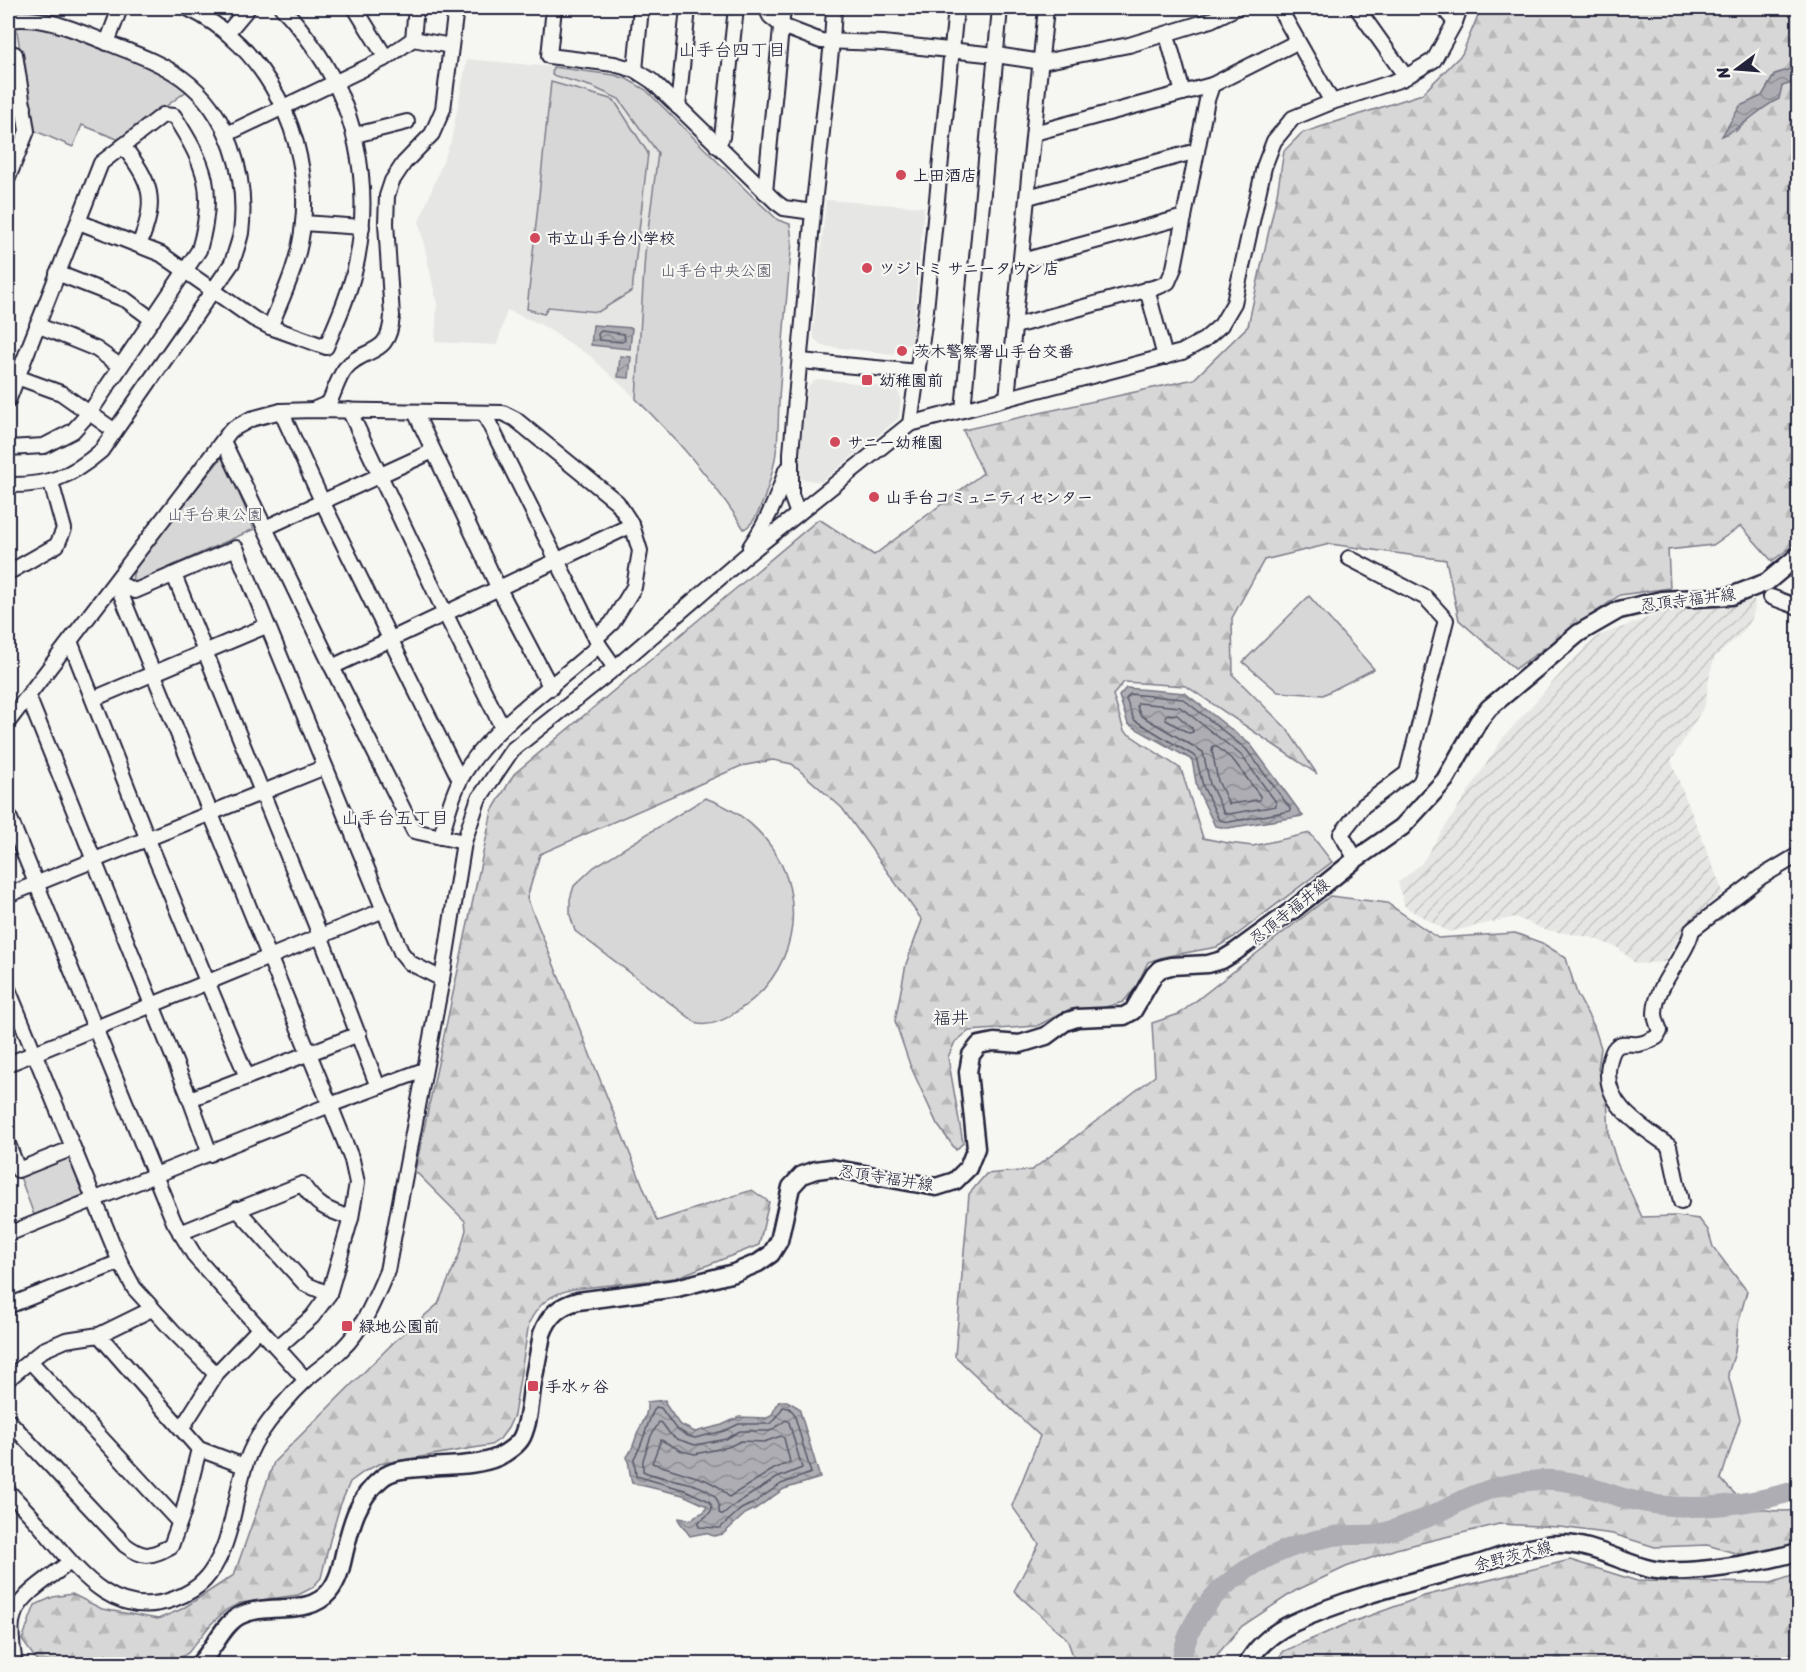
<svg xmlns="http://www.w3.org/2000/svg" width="1806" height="1672" font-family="Sriracha,'Klee One',sans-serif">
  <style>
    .built { fill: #e6e6e4 }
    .industrial { fill: url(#industrial-furrows) }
    .forest { fill: url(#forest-firs); stroke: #7c7c89; stroke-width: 1.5 }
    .park { fill: #d7d7d7; stroke: #7c7c89; stroke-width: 1.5 }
    .water { fill: url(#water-waves); stroke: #757583; stroke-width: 1.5 }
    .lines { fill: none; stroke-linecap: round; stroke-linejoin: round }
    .shore { stroke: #5a5a6b; stroke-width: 1.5 }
    .river { stroke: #adadb3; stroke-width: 20 }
    .minor-casing { stroke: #22223b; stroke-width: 18 }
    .major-casing { stroke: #22223b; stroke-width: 21 }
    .minor { stroke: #f6f6f2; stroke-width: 14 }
    .major { stroke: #f6f6f2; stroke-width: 16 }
    .poi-dot { fill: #d1495b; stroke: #f6f6f2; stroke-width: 2 }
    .labels { text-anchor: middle; stroke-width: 4.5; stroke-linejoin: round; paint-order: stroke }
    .poi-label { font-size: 16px; font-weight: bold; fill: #22223b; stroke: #f6f6f2; text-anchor: start }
    .park-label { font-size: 16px; fill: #4f4f62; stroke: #f6f6f2 }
    .street-label { font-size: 16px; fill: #22223b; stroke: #f6f6f2 }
    .neighbourhood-label { font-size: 18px; fill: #22223b; stroke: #f6f6f2 }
  </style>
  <defs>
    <pattern id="industrial-furrows" width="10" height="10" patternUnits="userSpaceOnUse" patternTransform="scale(1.5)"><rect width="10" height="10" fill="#e6e6e4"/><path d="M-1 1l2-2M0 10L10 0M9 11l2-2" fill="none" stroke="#c5c5c4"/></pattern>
    <pattern id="forest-firs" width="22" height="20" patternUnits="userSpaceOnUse" patternTransform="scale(1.5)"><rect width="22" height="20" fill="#d7d7d7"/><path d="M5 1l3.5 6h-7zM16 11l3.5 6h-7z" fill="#b8b8b9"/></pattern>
    <pattern id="water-waves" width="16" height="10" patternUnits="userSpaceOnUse" patternTransform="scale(1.5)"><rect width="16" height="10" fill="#adadb3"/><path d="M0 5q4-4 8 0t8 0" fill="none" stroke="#8c8c93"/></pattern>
  </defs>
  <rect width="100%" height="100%" fill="#f6f6f2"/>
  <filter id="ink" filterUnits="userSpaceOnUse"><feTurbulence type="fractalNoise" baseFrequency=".0167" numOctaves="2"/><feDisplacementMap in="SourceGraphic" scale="12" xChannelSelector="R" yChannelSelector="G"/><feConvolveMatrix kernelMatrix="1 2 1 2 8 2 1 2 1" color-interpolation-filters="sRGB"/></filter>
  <g filter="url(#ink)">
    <!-- built -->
    <g class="built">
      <path d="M467,59l86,8v9l40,11 26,12 39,55 -13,99 -9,146 -46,-43 -50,-32 -33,-14 -10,35 -62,-3 2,-38 -18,-82 32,-81z"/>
      <path d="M826,200l98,7 -12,138 -16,-2 -2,11 -72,-8 -8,-8 -1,-7z"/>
      <path d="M820,379l71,8 5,2 5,8 -2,21 -78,64 -20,-3 -3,-13 10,-80 7,-6z"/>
    </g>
    <!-- industrial -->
    <path class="industrial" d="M1754,600l1,8 -4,13 -11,14 -25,22 -5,15 -5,33 -34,56 52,131 -36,33 -23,37 -28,2 -18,-16 -28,-11 -45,-7 -30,-13 -66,15 -44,-25 -7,-24 23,-19 82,-126 67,-75 28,-27 69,-25z"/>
    <!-- forest -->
    <g class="forest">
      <path d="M1481,8h317v59l-23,7 -13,22 -22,10 -4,25 30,-27 12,-5 4,-13 16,-5v461l-26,19 -31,-35 -28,19 -45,5 2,38 -50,7 -105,74 -56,-49 -13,-60 -116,-16 -66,16 -32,58 1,57 54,54 30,45 -131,-88 -62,-4 -11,13 11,36 57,38 22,69 25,5 25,3 57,-13 22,29 -98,75 -17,10 -54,10 -15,5 -13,27 -12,13 -21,6 -32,1 -33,17 -68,5 -14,11 -7,15 15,86 -7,7 -19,-26 -27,-59 -15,-44 11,-57 16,-44 -80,-112 -50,-44 -19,-4 -32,6 -201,88 -13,44 130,323 95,-31 17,12 -10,43 -84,33 -102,11c-21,5 -34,13 -44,34l-15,92 -6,13 -8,11 -9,6 -112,19 -14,7 -15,11 -10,24 -9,30 -10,42 -9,10 -14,7 -58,8 -14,7 -15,14 -23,29 -16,10 -58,1 -30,-4 -46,2 -16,-22 13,-35 18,-8 19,-3 30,15 56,10 24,-10 52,-34 40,-113 120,-120 44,-38 21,-49 7,-25 -1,-9 -50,-50 77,-360 22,-37 305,-255 55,36 109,-82 -20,-43 231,-51 54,-53 29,-132 7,-43 18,-18 120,-39 40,-40z"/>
      <path d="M1330,896l57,7 51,35 77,-5 27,10 24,15 11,36 17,32 7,22 -3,21 9,27 2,40 8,27 25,54 34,-1 23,3 9,11 5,17 34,44 -9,33 -3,28 -7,22 12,45 -19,60c24,29 40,35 77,31v35l-32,9 -24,1 -35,-10 -52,2 -42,-13 -53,-7 -61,-3 -103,25 -50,18 -51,24 -53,35 -33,38h-133l-9,-25 -53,-48 25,-47 -27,-38 28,-70 -85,-80 14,-162 17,-20 46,-4 123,-94 -3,-53 27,-9z"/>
      <path d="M1570,1560l67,21 134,2 27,-9v90h-525l11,-13 60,-26 80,-29z"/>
    </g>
    <!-- park -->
    <g class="park">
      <path d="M16,25l37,2 100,39 35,24 -69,51 -2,-2 -35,-14 -9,22 -40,-17z"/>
      <path d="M553,67l61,8 13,4 19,11 106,106 26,24 12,4 2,18c-5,47 -9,95 -12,143 -2,20 -1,40 -3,60 -2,20 -15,76 -33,84 -30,-48 -67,-90 -108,-130l9,-146 13,-100 -39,-54 -26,-12 -41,-12z"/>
      <path d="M551,82l63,18 34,53 -16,138 -34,21 -50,-5 -4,7 -17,-5z"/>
      <path d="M223,456l31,73 -122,55 1,-10 7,-15z"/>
      <path d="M1309,596l65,73 -51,26 -45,-3 -35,-30z"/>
      <path d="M705,798c98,33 121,157 31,214 -11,8 -25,14 -38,12l-123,-93 -5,-16v-16l4,-13 20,-19z"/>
      <path d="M72,1152l16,41 -54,22 -15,-41z"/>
    </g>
    <!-- water -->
    <g class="water">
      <path d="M1798,67v14l-16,5 -3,13c-22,10 -34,28 -57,37l18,-30 22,-10 13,-22z"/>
      <path d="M593,325l39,3 -2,21 -39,-4z"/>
      <path d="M620,356l11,1 -2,21 -11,-1z"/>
      <path d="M1126,688l59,5 66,52 52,71 -75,12 -13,-2 -18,-38 -5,-28 -64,-36 -9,-28z"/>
      <path d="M665,1400l1,5 13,19 16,8 27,-7 17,-8 28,1 4,-2 8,-15h8l12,7 21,70 -36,11 -29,20 -10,5 -22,20 -9,2 -9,-3 -15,3 -11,-15v-3l13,2 3,-4 9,-4 3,-6 -24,-11 -51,-12c-3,-9 -2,-17 -5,-26 7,-9 7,-17 12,-27 5,-10 9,-16 8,-28z"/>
    </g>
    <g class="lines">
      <!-- shore -->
      <g class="shore">
        <path d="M601,331l23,3 1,6 -3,2 -23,-2 -1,-6z"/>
        <path d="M1130,694l53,5 63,50 44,59v3l-61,11 -10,-2 -16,-34 -7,-29 -62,-37 -8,-21z"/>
        <path d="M1138,703l42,4 61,48 35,47v4l-47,8 -5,-1 -14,-29 -7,-32 -63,-37 -3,-9z"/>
        <path d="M1168,714l9,1 15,13 1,4 -4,1 -23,-13 -1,-4z"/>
        <path d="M1213,746h3l18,15 26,35v4l-31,4 -11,-23 -6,-31z"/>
        <path d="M656,1407l5,1 15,21 12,7 7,2 29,-7 15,-7h30l6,-4 8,-13 6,1 5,5 17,60 -30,11 -29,20 -11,5 -21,19 -21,-1 -1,-4c6,-7 20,-11 11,-22l-24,-11 -49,-14 -2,-18c11,-15 12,-37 22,-51z"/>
        <path d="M786,1420l3,2 13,46 -25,10 -40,25 -14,12 -4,-2c5,-34 -55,-30 -76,-42v-11l8,-24 8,-14 3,1 8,11 7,5 18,6 31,-6 14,-8h30z"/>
        <path d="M781,1436l3,2 6,24 -16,7 -45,28 -10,-10 -13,-7 -54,-17 9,-23 21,11 13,3 33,-7 13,-6 23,1z"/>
      </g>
      <!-- river -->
      <path class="river" d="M1181,1664c9,-73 86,-116 153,-128 14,-2 30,0 45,-2 13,-3 26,-9 39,-13 20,-6 38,-19 57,-26 21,-9 44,-14 66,-15 29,-2 52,9 79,17 58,17 121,10 178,-7"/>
      <!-- minor casing -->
      <g class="minor-casing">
        <g id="minor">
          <path d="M187,8c79,36 125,131 116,215 -3,37 -19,71 -33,104"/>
          <path d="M355,8l31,50"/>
          <path d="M554,8l-5,48 65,8 21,6 17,11 124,121 8,6 29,4"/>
          <path d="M766,8l4,8 12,10 39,15 62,2 113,12 46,7 87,-17 82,-25 25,-12"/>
          <path d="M1279,8l53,94"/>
          <path d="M1357,8l49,69"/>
          <path d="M1443,8l12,14"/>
          <path d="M8,20c36,-5 67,10 100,23 25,10 52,19 74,35 47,34 66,99 59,155 -2,10 -6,20 -9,30l-131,188c-30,26 -54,35 -93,34"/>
          <path d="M227,33l21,-25"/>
          <path d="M1167,35l16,58"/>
          <path d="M413,39l38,7"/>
          <path d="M107,43l13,-35"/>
          <path d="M8,56l7,-2 12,77 -19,47"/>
          <path d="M635,70l6,-62"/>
          <path d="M678,107l10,-99"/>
          <path d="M8,110l16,-3"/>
          <path d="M1034,133l178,-48"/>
          <path d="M227,134l159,-76 27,-19 3,-31"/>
          <path d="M355,135l52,-13"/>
          <path d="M123,146c29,37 35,54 16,99"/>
          <path d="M717,146l5,-9 14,-129"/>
          <path d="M765,192l18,-184"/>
          <path d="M1028,197l169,-46"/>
          <path d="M79,222l82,32 93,65 16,8 56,20c12,-28 25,-57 31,-87 15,-78 -1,-157 -49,-221 -8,-11 -16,-22 -26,-31"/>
          <path d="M303,223l59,4"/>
          <path d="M1022,261l162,-44"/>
          <path d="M57,273l69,27 27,20"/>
          <path d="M1147,289l18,68"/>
          <path d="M37,325l59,24 24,17"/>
          <path d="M1015,326l145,-40 8,-4 6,-14 33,-168 5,-15 85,-43"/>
          <path d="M801,361l117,11"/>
          <path d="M17,377l44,16 54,38"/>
          <path d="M1007,398l39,-390"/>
          <path d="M8,401l93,-238 62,-48 11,1c32,50 42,75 25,134l-109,162 -17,19 -29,15 -36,2"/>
          <path d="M315,409l14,-6c5,-10 9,-25 16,-34 20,-24 44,-10 47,-53l-6,-93 1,-27 5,-15 12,-18 28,-29 11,-25 13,-101"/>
          <path d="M349,410l97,205 56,112"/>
          <path d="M963,410l37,-402"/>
          <path d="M281,411l41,90 138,279"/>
          <path d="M415,412l84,177 52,99"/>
          <path d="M484,413l115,232 16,23"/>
          <path d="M910,424l16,-114 30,-302"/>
          <path d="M223,441l109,226 82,164 50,11"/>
          <path d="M798,514l-7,-19v-42l22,-241 19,-170 2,-34"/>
          <path d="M265,528l168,-77"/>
          <path d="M750,547c17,-25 28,-49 36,-77"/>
          <path d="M1349,558l77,40 20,22 -39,153 -44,33 -22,28 15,25"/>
          <path d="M8,567l5,3 44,-25 7,-16 -13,-47"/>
          <path d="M174,575l146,360 58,152"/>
          <path d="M116,582l214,523 22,55 5,23 -6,35 -22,76 -17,23 -34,30"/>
          <path d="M116,582l19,9 101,-43 165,404 9,11 32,16"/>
          <path d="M1771,597l27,10"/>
          <path d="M70,641l78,199 99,237"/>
          <path d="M332,667l300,-142"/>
          <path d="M28,696l162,403 20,55"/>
          <path d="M93,699l173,-73"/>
          <path d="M8,722l223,-292 20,-11 30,-8 32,-1 190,3 12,6 102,83 15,23 8,26 -6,36 -22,36 -16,15"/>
          <path d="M8,814l166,408 22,36 110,122"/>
          <path d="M441,837c5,-19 10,-39 19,-57 29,-53 95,-94 139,-135"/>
          <path d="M8,895l317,-128"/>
          <path d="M8,989l112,273 14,26 39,43 43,43"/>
          <path d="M8,1064l376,-154"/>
          <path d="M190,1099l169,-65"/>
          <path d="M8,1144l10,26 55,-22"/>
          <path d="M1681,1202l-12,-56c-27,-19 -68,-42 -60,-82 1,-5 3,-13 7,-17 7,-6 16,-2 23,-3 7,-1 12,-4 18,-7l3,-6c-2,-5 -5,-13 -5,-18 1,-31 31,-55 37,-83l69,-53 37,-22"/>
          <path d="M237,1209l68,75 24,10"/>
          <path d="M180,1233l122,-49c15,22 24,26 49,34"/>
          <path d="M8,1234l322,-129 94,-35"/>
          <path d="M8,1306l112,-44"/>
          <path d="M99,1335l100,114 45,17"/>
          <path d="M30,1361l149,161"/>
          <path d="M8,1379l35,-29 23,-10 33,-5 53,-26"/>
          <path d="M8,1420l117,125c19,14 25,12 46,1l12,-33 16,-64"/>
          <path d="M182,1428l34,-54 44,-46"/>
          <path d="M8,1491c11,12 23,24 34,37 34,40 71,94 132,71 27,-10 38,-24 49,-50 15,-36 13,-77 35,-112 14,-21 31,-41 50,-59 11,-10 24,-18 34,-29 22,-21 33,-51 45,-78l55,-292 22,-137 14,-42 34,-50 103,-82 128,-110 167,-134 272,-72 22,-12 17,-15 13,-22 30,-136 10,-26 19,-23 39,-16 70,-23 32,-19 21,-38 5,-14"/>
          <path d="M15,1664c-2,-13 -5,-28 -3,-42 4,-26 38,-44 58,-60"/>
        </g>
      </g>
      <!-- major casing -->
      <g class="major-casing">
        <g id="major">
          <path d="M199,1664c14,-13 24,-40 40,-48 28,-15 68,2 90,-24 9,-11 12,-24 15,-38 7,-29 13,-56 38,-76 12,-10 32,-9 48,-11 21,-2 48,-1 68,-10 8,-4 20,-12 24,-20 7,-15 8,-34 10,-49 3,-18 7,-36 10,-54 7,-19 17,-28 36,-33l99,-13 57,-15 24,-10 13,-9 8,-13 12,-54 11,-12 14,-5 15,-2 105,19 19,-6 13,-13 8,-20 -8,-76 3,-17 8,-10 15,-3 26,2 26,-8 19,-14 12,-4 47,-2 9,-5 21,-36 6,-6 11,-3 37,-2 14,-4 13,-8 59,-43 62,-50 46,-32 43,-47 33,-58 11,-14 90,-75 40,-23 43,-10 69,-4 36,-14 31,-26"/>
          <path d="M1247,1664c10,-18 27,-32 46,-41 58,-27 121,-41 182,-58 25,-8 58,-21 84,-21 32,-1 61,18 91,25 36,8 112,-7 148,-17"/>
        </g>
      </g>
      <!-- minor -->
      <use href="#minor" class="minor"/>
      <!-- major -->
      <use href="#major" class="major"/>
    </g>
  </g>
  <!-- markers -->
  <g class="poi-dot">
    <circle cx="901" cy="175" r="6"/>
    <circle cx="535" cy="238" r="6"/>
    <circle cx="867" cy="268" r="6"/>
    <circle cx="902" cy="351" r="6"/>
    <rect x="861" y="374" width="12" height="12" rx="3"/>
    <circle cx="835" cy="442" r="6"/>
    <circle cx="874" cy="497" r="6"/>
    <rect x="341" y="1320" width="12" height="12" rx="3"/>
    <rect x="527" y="1380" width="12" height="12" rx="3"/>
  </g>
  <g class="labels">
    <!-- poi labels -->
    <g class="poi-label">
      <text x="913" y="181">上田酒店</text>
      <text x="547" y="244">市立山手台小学校</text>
      <text x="879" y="274">ツジトミ サニータウン店</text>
      <text x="914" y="357">茨木警察署山手台交番</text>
      <text x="879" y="386">幼稚園前</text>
      <text x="847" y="448">サニー幼稚園</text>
      <text x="886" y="503">山手台コミュニティセンター</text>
      <text x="359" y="1332">緑地公園前</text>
      <text x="545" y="1392">手水ヶ谷</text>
    </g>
    <!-- park labels -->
    <g class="park-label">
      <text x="716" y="276">山手台中央公園</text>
      <text x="215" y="520">山手台東公園</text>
    </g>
    <!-- street labels -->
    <g class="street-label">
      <text transform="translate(1688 599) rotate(-7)" y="6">忍頂寺福井線</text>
      <text transform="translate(1289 911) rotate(-38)" y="6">忍頂寺福井線</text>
      <text transform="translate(886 1177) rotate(9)" y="6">忍頂寺福井線</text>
      <text transform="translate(1513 1555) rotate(-14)" y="6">余野茨木線</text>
    </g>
    <!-- neighbourhood labels -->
    <g class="neighbourhood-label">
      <text x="732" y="56">山手台四丁目</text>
      <text x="395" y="824">山手台五丁目</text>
      <text x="951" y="1024">福井</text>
    </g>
  </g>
  <!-- margin -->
  <rect width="1806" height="1672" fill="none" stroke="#f6f6f2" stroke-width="30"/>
  <rect x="15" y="15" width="1776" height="1642" fill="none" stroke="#22223b" stroke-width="2" filter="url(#ink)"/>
  <!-- north arrow -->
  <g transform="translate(1737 69) rotate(254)" stroke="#f6f6f2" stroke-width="4.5" paint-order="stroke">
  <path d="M0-4.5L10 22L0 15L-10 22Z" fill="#22223b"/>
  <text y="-9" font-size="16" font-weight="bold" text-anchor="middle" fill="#22223b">N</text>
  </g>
</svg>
